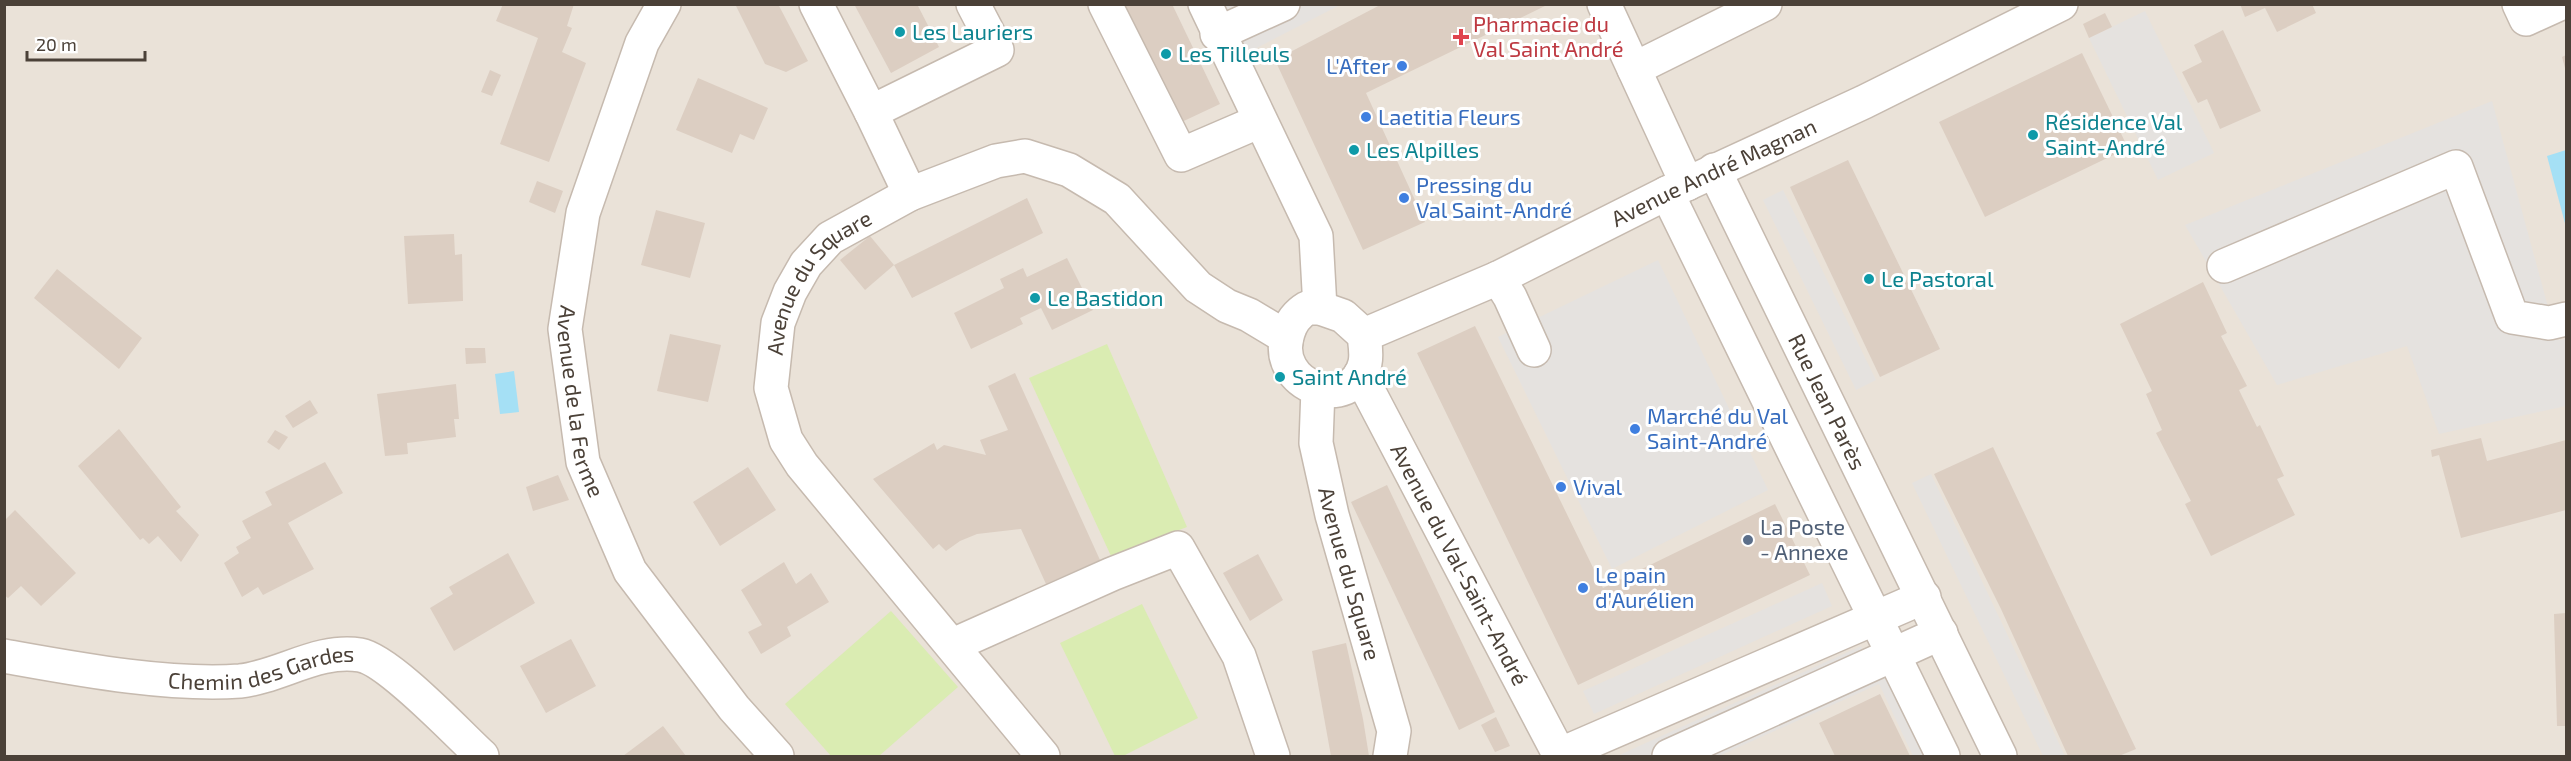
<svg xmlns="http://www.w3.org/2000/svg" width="2571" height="761" font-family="'Exo 2',sans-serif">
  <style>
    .residential { fill: #eae2d8 }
    .green { fill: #daecb2 }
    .parking { fill: #e5e2df }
    .water { fill: #a5e0f5 }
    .building { fill: #dccec2 }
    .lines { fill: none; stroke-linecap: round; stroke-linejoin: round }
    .minor-casing { stroke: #c6baaf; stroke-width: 36 }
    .minor { stroke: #fff; stroke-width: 33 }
    .culture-dot { fill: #0f9aa8; stroke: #fff; stroke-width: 2 }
    .health-dot { fill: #e0444e; stroke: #fff; stroke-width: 2 }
    .shop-dot { fill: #3f7fe0; stroke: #fff; stroke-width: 2 }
    .service-dot { fill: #5c6f8a; stroke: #fff; stroke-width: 2 }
    .labels { text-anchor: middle; stroke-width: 6; stroke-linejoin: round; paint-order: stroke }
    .health-label { font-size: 22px; fill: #be3a42; stroke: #fff; text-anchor: start }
    .culture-label { font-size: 22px; fill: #0d838f; stroke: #fff; text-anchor: start }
    .shop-label { font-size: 22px; fill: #366cbe; stroke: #fff; text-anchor: start }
    .street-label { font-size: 22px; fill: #4b4138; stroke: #fff }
    .service-label { font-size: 22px; fill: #4e5e75; stroke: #fff; text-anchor: start }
  </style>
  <rect width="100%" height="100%" fill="#f6f1eb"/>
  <!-- residential -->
  <path class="residential" d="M4,5h2562v751h-2561z"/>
  <!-- green -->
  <g class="green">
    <path d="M1107,344l80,183 -76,29 -82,-178z"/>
    <path d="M1142,604l56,114 -75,38h-8l-55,-113z"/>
    <path d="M891,611l67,76 -79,69h-48l-46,-52z"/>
  </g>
  <!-- parking -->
  <g class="parking">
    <path d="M1220,5h120l-99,51z"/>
    <path d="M2145,11l69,142 -56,27 -69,-142z"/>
    <path d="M2492,101l65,239 9,-1v67l-127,28 -32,-88 -130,39 -92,-160z"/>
    <path d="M1783,190l93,190 -20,10 -93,-190z"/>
    <path d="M1658,260l110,230 -156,79 -114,-232z"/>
    <path d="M1931,474l134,282h-22l-131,-273z"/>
    <path d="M1822,583l10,23 -238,108 -11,-23z"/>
    <path d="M1861,646l14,31 18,-7 41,86h-21l-34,-72 -160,72h-102z"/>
  </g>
  <!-- water -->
  <g class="water">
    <path d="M2566,150v77l-19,-71z"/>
    <path d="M514,371l5,41 -19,2 -5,-40z"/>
  </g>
  <!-- building -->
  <g class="building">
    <path d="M503,4h71l-7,22 5,2 -10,24 24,11 -37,99 -49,-18 38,-106 -42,-17z"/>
    <path d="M735,4h43l30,57 -22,11 -21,-8z"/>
    <path d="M854,4h63l22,43 -48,26z"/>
    <path d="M1113,4h59l48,100 -49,23z"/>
    <path d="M1382,4h167l-183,89 59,129 -62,28 -88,-190z"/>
    <path d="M2240,4h72l4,9 -39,19 -12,-24 -20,9z"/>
    <path d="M2105,13l7,14 -23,11 -6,-14z"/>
    <path d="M2223,30l38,81 -41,18 -13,-30 -9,4 -16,-31 20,-10 -8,-17z"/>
    <path d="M2082,53l46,95 -143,69 -46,-95z"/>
    <path d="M2566,55v17l-4,-15z"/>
    <path d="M490,70l11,5 -9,21 -11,-4z"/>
    <path d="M698,78l70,30 -14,32 -14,-6 -8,19 -56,-23z"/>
    <path d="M1848,160l92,189 -60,28 -90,-190z"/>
    <path d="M537,181l26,10 -8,22 -26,-11z"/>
    <path d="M1027,198l16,35 -131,65 -18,-33z"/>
    <path d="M656,210l49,13 -15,55 -49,-13z"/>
    <path d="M454,234l1,21 7,-1 1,47 -55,3 -4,-68z"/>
    <path d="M870,236l24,29 -29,25 -25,-30z"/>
    <path d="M1067,258l26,52 -41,20 -11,-22 -21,10 3,6 -52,25 -17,-36 50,-25 -4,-9 23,-11 4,9z"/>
    <path d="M57,269l85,69 -23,31 -85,-71z"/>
    <path d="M2203,282l24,51 -6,3 26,50 -8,4 18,37 3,-2 24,51 -7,3 18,36 -84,41 -26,-52 6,-3 -35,-68 6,-3 -16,-36 6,-3 -32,-67z"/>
    <path d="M1475,326l128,262 172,-84 35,71 -232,110 -161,-332z"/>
    <path d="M670,334l51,11 -13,57 -51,-11z"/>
    <path d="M465,348h20l1,15 -20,1z"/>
    <path d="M1015,373l85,187 -54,24 -25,-55 -44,5 -17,7 -14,10 -7,-7 -6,5 -60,-70 61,-36 3,7 7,-5 42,10 -6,-15 28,-10 -20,-44z"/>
    <path d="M456,384l3,35h-5l2,18 -49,6 1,11 -23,2 -8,-62z"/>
    <path d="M310,400l8,13 -25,15 -8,-12z"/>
    <path d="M119,429l62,78 -5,4 23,24 -18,27 -23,-26 -9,8 -6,-6 -3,2 -62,-74z"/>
    <path d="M275,430l13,7 -9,13 -12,-8z"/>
    <path d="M2481,438l6,23 79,-21v70l-105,28 -22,-83 -7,2 -1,-7z"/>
    <path d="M1993,447l143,302 -17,7h-51l-67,-147 -67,-135z"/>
    <path d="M325,462l18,31 -55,30 26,46 -51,26 -5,-8 -16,10 -18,-34 15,-10 -3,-6 15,-9 -9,-17 30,-16 -7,-13z"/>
    <path d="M748,467l28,43 -56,36 -27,-44z"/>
    <path d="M558,475l11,25 -36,11 -7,-24z"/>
    <path d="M1387,485l108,227 -36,18 -108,-228z"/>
    <path d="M15,510l61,63 -35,33 -20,-20 -13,12 -4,-3v-74z"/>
    <path d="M508,553l27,50 -81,48 -24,-43 23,-14 -4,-7z"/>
    <path d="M1258,554l25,46 -33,21 -27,-48z"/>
    <path d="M784,562l12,22 15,-11 18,29 -42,25 4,9 -30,18 -13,-22 14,-7 -21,-35z"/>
    <path d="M2566,613v113h-9l-3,-112z"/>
    <path d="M571,639l25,47 -50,27 -26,-47z"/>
    <path d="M1346,643l17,76 6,37h-38l-19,-105z"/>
    <path d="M1880,694l30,62h-75l-16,-33z"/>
    <path d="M1496,717l14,29 -15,6 -14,-27z"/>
    <path d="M663,726l23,30h-63z"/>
  </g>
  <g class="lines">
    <!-- minor casing -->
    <g class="minor-casing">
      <g id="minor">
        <path id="s1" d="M664,4l-22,39 -59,170 -18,116 18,133 47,109 104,137 43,48"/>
        <path d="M816,4l55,108 126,-62 -24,-46"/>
        <path d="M1105,4l76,151 79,-34"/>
        <path d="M1205,4l111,232 4,72"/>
        <path d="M1604,4l83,180"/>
        <path d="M2519,4l7,15 33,-15"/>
        <path d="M1217,34l66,-30"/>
        <path d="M1634,69l131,-65"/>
        <path d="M871,112l39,82"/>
        <path id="s2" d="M1714,170l286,586"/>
        <path d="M1667,193l276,563"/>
        <path d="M2224,266l232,-99 56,150 37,6 17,-4"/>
        <path d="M1498,278l12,19 24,53"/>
        <path d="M1307,308h13l23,8 21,19c1,9 3,19 1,28 -12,52 -95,24 -77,-30 3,-11 9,-19 19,-25z"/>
        <path id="s3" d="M1364,335l134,-57 169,-85 197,-91 197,-98"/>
        <path id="s4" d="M1360,375l200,381"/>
        <path id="s5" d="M1318,389l-2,54 16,72 62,216 -4,25"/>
        <path d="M953,645l159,-71 66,-26 61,108 34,100"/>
        <path id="s6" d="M4,656c73,13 162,30 236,25 39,-4 79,-33 120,-26 29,5 98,79 122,101"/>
        <path d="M1559,755l365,-158"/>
        <path id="s7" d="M1043,756l-241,-291 -16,-25 -15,-52 7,-65 12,-31 16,-28 24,-26 80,-44 86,-33 29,-5 44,14 48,29 81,88 29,19 22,9 30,18 7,8"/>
        <path d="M1669,756l272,-123"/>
      </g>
    </g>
    <!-- minor -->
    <use href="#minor" class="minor"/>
  </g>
  <!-- markers -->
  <g class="culture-dot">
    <circle cx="900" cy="32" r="6"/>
    <circle cx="1166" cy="54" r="6"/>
    <circle cx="2033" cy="135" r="6"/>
    <circle cx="1354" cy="150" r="6"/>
    <circle cx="1869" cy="279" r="6"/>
    <circle cx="1035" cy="298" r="6"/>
    <circle cx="1280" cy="377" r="6"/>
  </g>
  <path class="health-dot" d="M1458 28h6v6h6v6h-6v6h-6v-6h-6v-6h6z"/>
  <g class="shop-dot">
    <circle cx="1402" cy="66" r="6"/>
    <circle cx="1366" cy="117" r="6"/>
    <circle cx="1404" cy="198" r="6"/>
    <circle cx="1635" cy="429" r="6"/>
    <circle cx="1561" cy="487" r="6"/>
    <circle cx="1583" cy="588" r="6"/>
  </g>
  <circle class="service-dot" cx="1748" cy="540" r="6"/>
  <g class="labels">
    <!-- health labels -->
    <g class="health-label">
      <text x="1473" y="32">Pharmacie du<tspan x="1473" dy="25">Val Saint André</tspan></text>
    </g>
    <!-- culture labels -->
    <g class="culture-label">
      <text x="912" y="40">Les Lauriers</text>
      <text x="1178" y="62">Les Tilleuls</text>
      <text x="2045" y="130">Résidence Val<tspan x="2045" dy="25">Saint-André</tspan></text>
      <text x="1366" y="158">Les Alpilles</text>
      <text x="1881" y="287">Le Pastoral</text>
      <text x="1047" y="306">Le Bastidon</text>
      <text x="1292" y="385">Saint André</text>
    </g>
    <!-- shop labels -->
    <g class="shop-label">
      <text x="1390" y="74" text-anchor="end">L'After</text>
      <text x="1378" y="125">Laetitia Fleurs</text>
      <text x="1416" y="193">Pressing du<tspan x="1416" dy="25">Val Saint-André</tspan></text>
      <text x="1647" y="424">Marché du Val<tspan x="1647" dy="25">Saint-André</tspan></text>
      <text x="1573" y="495">Vival</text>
      <text x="1595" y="583">Le pain<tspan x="1595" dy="25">d'Aurélien</tspan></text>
    </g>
    <!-- street labels -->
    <g class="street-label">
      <text dy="8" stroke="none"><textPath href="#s3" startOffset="386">Avenue André Magnan</textPath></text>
      <text dy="8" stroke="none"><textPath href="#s7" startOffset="584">Avenue du Square</textPath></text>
      <text dy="8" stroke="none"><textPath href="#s1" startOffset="416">Avenue de la Ferme</textPath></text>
      <text dy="8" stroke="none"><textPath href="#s2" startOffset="258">Rue Jean Parès</textPath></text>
      <text dy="8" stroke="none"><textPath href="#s4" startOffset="214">Avenue du Val-Saint-André</textPath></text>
      <text dy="8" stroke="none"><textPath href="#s5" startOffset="189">Avenue du Square</textPath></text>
      <text dy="8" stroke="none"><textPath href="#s6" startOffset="261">Chemin des Gardes</textPath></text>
    </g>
    <!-- service labels -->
    <g class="service-label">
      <text x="1760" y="535">La Poste<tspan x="1760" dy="25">- Annexe</tspan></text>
    </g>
  </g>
  <!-- border -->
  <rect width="2571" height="761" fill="none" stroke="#4b4138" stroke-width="12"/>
  <!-- scale -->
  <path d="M27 51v9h118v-9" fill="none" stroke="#4b4138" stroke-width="3"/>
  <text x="36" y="51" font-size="18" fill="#4b4138" stroke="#ffffff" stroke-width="4.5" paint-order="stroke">20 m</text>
</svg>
